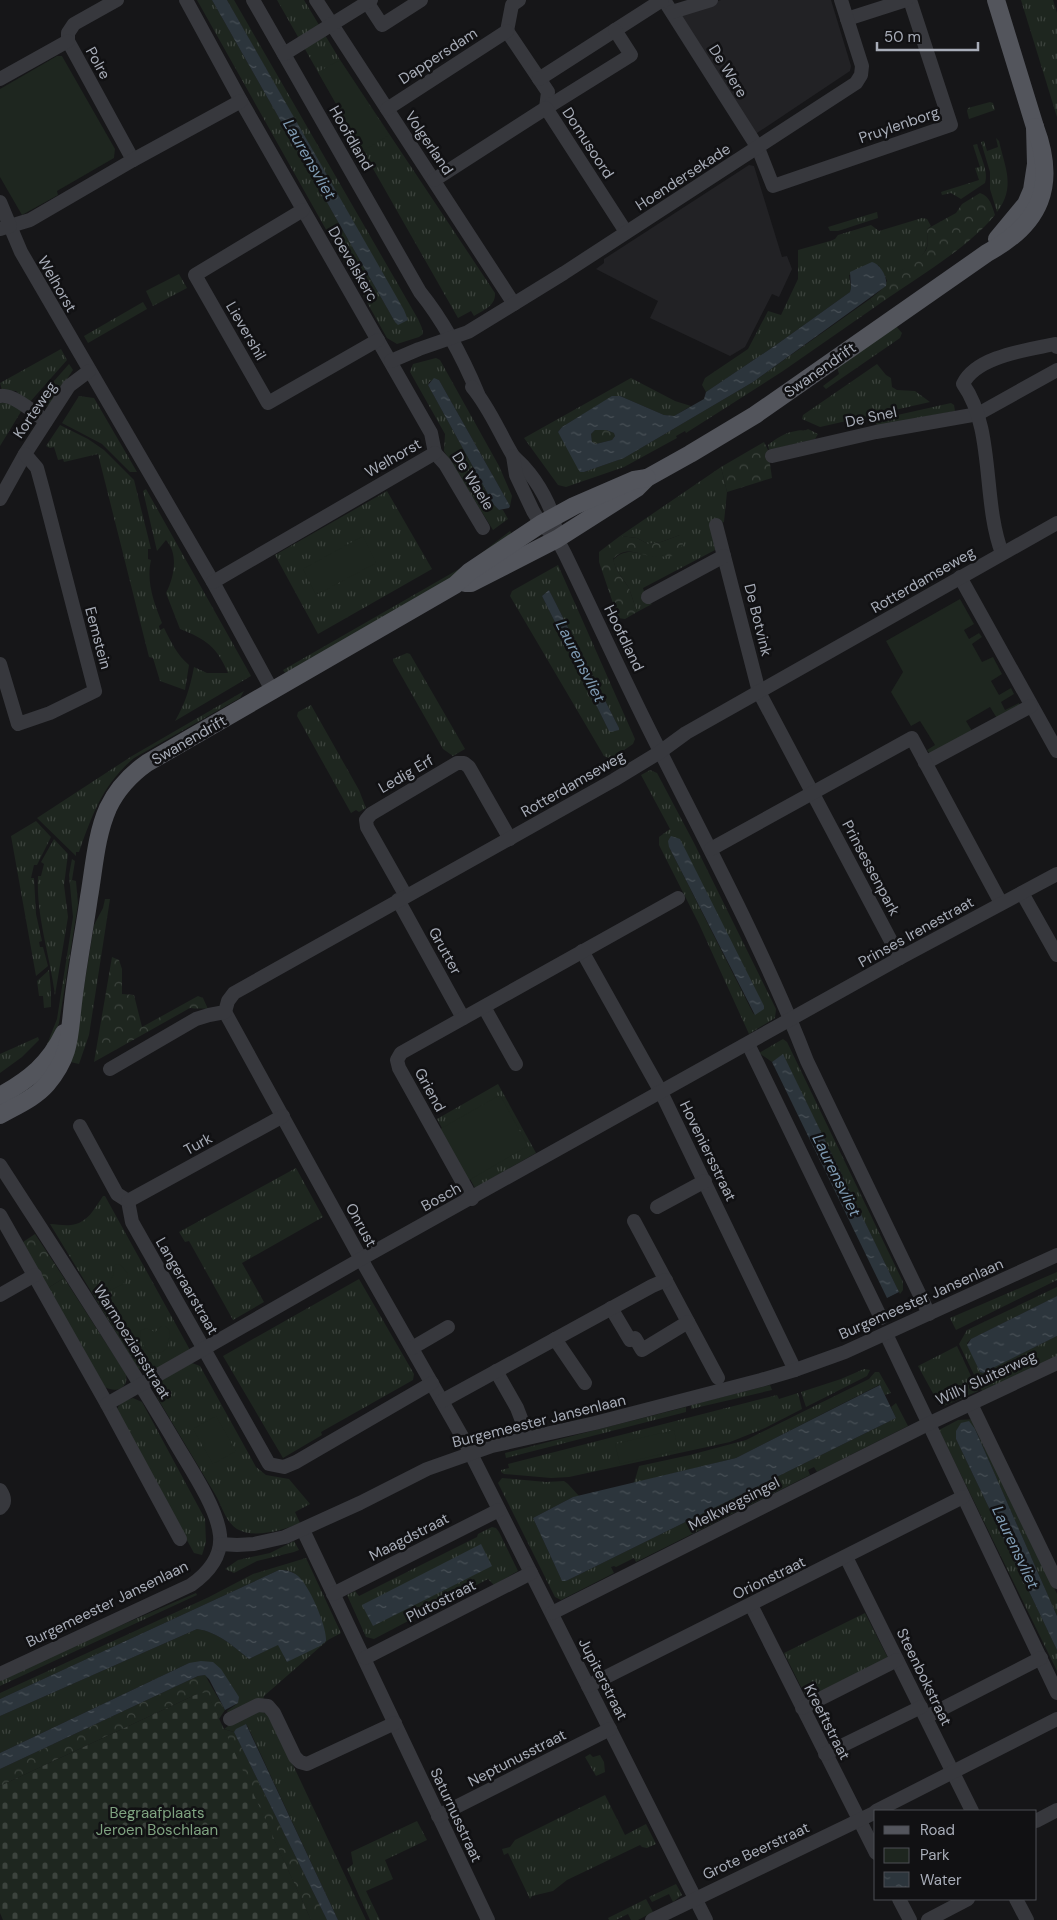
<svg xmlns="http://www.w3.org/2000/svg" width="1057" height="1920" font-family="'DM Sans',sans-serif">
  <style>
    .built { fill: #222225 }
    .grass { fill: url(#grass-tufts); fill-rule: evenodd }
    .forest { fill: url(#forest-crowns) }
    .cemetery { fill: url(#cemetery-stones) }
    .park { fill: #1e261f }
    .water { fill: url(#water-ripples); fill-rule: evenodd }
    .lines { fill: none; stroke-linecap: round; stroke-linejoin: round }
    .minor { stroke: #37383d; stroke-width: 14 }
    .major { stroke: #53555c; stroke-width: 18 }
    .labels { text-anchor: middle; stroke-width: 5; stroke-linejoin: round; paint-order: stroke }
    .street-label { font-size: 15px; fill: #a8adb8; stroke: #111113 }
    .park-label { font-size: 15px; fill: #7fa381; stroke: #111113 }
    .water-label { font-size: 16px; font-style: italic; fill: #7f9bb3; stroke: #111113 }
  </style>
  <defs>
    <pattern id="grass-tufts" width="24" height="20" patternUnits="userSpaceOnUse" patternTransform="scale(1.25)"><rect width="24" height="20" fill="#1e261f"/><path d="M3 7l-1-3M5 7V3M7 7l1-3M15 17l-1-3M17 17v-4M19 17l1-3" fill="none" stroke="#3c433d"/></pattern>
    <pattern id="forest-crowns" width="20" height="18" patternUnits="userSpaceOnUse" patternTransform="scale(1.25)"><rect width="20" height="18" fill="#1e261f"/><path d="M2 6a3 3 0 1 1 6 0M12 15a3 3 0 1 1 6 0" fill="none" stroke="#3c433d"/></pattern>
    <pattern id="cemetery-stones" width="16" height="16" patternUnits="userSpaceOnUse" patternTransform="scale(1.25)"><rect width="16" height="16" fill="#1e261f"/><path d="M2 7V4a2 2 0 0 1 4 0v3zM10 15v-3a2 2 0 0 1 4 0v3z" fill="#3c433d"/></pattern>
    <pattern id="water-ripples" width="26" height="14" patternUnits="userSpaceOnUse" patternTransform="scale(1.25)"><rect width="26" height="14" fill="#2c353c"/><path d="M2 4q2-2 4 0t4 0M15 11q2-2 4 0t4 0" fill="none" stroke="#485056"/></pattern>
  </defs>
  <rect width="100%" height="100%" fill="#161618"/>
  <!-- built -->
  <g class="built">
    <path d="M721,0h110l20,66 -1,5 -96,64 -75,-121z"/>
    <path d="M749,165l5,1 28,91 5,-1 5,13 -13,28 -7,-3 -27,53 -15,9 -80,-38 8,-17 -62,-32 8,-6v-4z"/>
  </g>
  <!-- grass -->
  <g class="grass">
    <path d="M197,0h15l183,322 13,-2 -181,-320h7l184,319 4,9 1,6 -4,3 -22,7 -10,-6z"/>
    <path d="M277,0h27l36,60 155,233c1,13 -12,17 -21,23l-3,-5 -13,7z"/>
    <path d="M1021,0h32l4,13v104z"/>
    <path d="M990,102l3,1 2,7 -26,9 -2,-8 1,-3z"/>
    <path d="M996,138l3,3c6,27 17,46 -2,71l-7,-23v-17l-9,-30 3,-1 3,10 11,-4z"/>
    <path d="M977,144c3,11 12,28 8,39l-24,16 -10,-6 -9,2 -1,-3 38,-12 -4,-12 5,-1 -7,-22z"/>
    <path d="M877,212l1,6 -40,13h-8l-2,-4z"/>
    <path d="M922,218l5,1 4,7 -4,3c0,7 2,14 -1,20 -5,13 -26,22 -38,28l-3,-1 -7,-11 -29,10 2,13 -1,4 -74,53 -70,47 -4,-7 3,-7 43,-29 20,-38 13,4 17,-36v-29l32,-9 5,-2 3,-4 33,-10 8,6z"/>
    <path d="M179,274l8,14 -34,18 -7,-15z"/>
    <path d="M870,299l5,8 -92,64 -97,62 -1,-2 -9,5 1,2 -53,29 -58,20 -8,-2 -34,-47 107,-60 44,23 16,5 -17,10 -10,-1 -44,-19h-7l-51,31 -4,5 26,40 40,-14 129,-76z"/>
    <path d="M143,302l4,7 -59,34 -4,-7z"/>
    <path d="M895,325l7,8 -2,5 -74,51 -3,-3 16,-12 -2,-7z"/>
    <path d="M61,349l6,11 -38,43 -13,-12 -14,-1 -2,-7z"/>
    <path d="M436,358l4,2 59,106 13,30 -2,10 -71,-126 -2,-1 -8,3 -1,3 66,120 5,5h4l5,9 -15,11 -49,-79 1,-17 -35,-62 3,-8z"/>
    <path d="M69,364l4,6 -23,34 -9,6 -9,-4z"/>
    <path d="M877,364l9,11 5,3 1,9 5,3 18,1 15,11 -110,25 -18,-8 1,-4z"/>
    <path d="M79,396l15,2 43,74h-7l-28,-28 -40,-21z"/>
    <path d="M0,403h10l12,7 -22,36z"/>
    <path d="M951,403l3,2 1,6 -78,15 -2,-6z"/>
    <path d="M60,425l28,14 16,11 30,30 17,69h-3v10l3,1c-5,22 3,43 11,63l-3,3 1,4 4,-2c7,14 13,27 25,37l-4,25 -25,-9 -7,-23 -4,-1 -51,-203 -34,8 -1,-3 -5,1 -4,-13 -4,1 -4,-2z"/>
    <path d="M808,429l10,5 -3,5 -46,11 -1,-5c7,-6 18,-13 28,-14 5,-2 7,1 12,-2z"/>
    <path d="M721,467l6,25 -3,30 -12,4 5,23 -74,39 3,11 6,5 -15,8 -8,-24 -13,-19 -3,-9c13,-14 27,-6 43,-3l24,-22 -19,7 -13,2 -11,-6 -17,-2z"/>
    <path d="M146,489l105,187 -76,45c10,-17 15,-33 19,-54l13,6h21c-11,-26 -22,-34 -48,-44l-14,-36c8,-15 13,-39 0,-53l-9,11 -14,-60z"/>
    <path d="M387,491l45,78 -114,65 -43,-79z"/>
    <path d="M510,531l4,6 -47,33 -182,103 -2,-3 183,-105z"/>
    <path d="M558,565l77,174 -2,5 -22,15 -7,-3 -94,-160 2,-5zM549,590l70,138v2l-10,1 -67,-135z"/>
    <path d="M407,653l3,1 55,95 -12,7 -10,-7 -50,-88v-2z"/>
    <path d="M244,691l-4,7 -106,60c-31,26 -42,57 -55,94h-3v4l-39,-38 95,-62z"/>
    <path d="M311,705l48,85 7,18 -7,4 -3,-2 -5,3 -54,-97 1,-4z"/>
    <path d="M650,770l7,3 37,70 82,166 -1,9 -26,16 -50,-110 -40,-79v-8l11,-8 -29,-54zM671,838l84,177 -2,-2 -84,-166z"/>
    <path d="M36,821l15,16 -14,28h-3l-3,13h3l2,36 6,27 -3,1 1,5h3l5,19 -12,10 -25,-140z"/>
    <path d="M54,839l14,15 -4,31 4,32 -13,78c-5,-39 -19,-79 -17,-119h3l3,-12 -3,-2z"/>
    <path d="M72,859l3,2 -3,19 4,1 2,23 -19,119 -3,8 -10,16 11,-28 16,-102 -4,-42z"/>
    <path d="M105,899h5l-21,136 -10,29 -13,-3 10,-25 18,-111 9,-17z"/>
    <path d="M49,970l2,19v18l-7,1 -1,-12h-4l-2,-15z"/>
    <path d="M38,1037l1,3 -17,17 -22,16v-19z"/>
    <path d="M783,1039l4,3 116,240v8l-3,4 -117,-239 -11,7 -13,-9z"/>
    <path d="M498,1084l38,69 -61,35 -38,-69z"/>
    <path d="M296,1168l27,49 -81,46 22,39 -31,18 -44,-79 -4,1 -6,-10z"/>
    <path d="M103,1196h2l85,154 -34,22 -10,2 -9,-7 -87,-143c7,0 14,2 21,1 17,-2 23,-16 32,-29z"/>
    <path d="M1057,1272v8l-101,50 -6,-12z"/>
    <path d="M64,1278l62,96c3,15 -10,19 -21,13l-57,-99z"/>
    <path d="M359,1279l55,95 -1,6 -92,52 1,3 -39,23 -60,-102z"/>
    <path d="M1057,1287v9l-86,43 -4,4 13,29 3,1 74,-37v21l-74,36 -24,-49 8,-14z"/>
    <path d="M957,1346l21,45 -34,15h-4l-22,-40z"/>
    <path d="M192,1363l8,3 56,101 10,8 23,4 21,25 -15,8 5,11c-16,7 -46,16 -63,6 -12,-8 -15,-23 -22,-35 -19,-32 -38,-63 -57,-95l-3,-11 3,-6z"/>
    <path d="M864,1369l6,1 -3,6 -61,31 -5,-15 40,-13z"/>
    <path d="M875,1372h4l12,21 -6,2 -6,-10 -143,73 -102,25 5,-17 51,-11 56,-15 123,-61z"/>
    <path d="M770,1385l2,5 -81,19v-4z"/>
    <path d="M798,1393l4,16 -37,19 -35,14 -161,35 -18,1 -47,-4 -3,-2v-2l8,-2 -1,-4 269,-69 2,4z"/>
    <path d="M133,1398l9,4 63,117 1,23 -4,13 -8,-2 -74,-135 -3,-9 4,-7z"/>
    <path d="M896,1403l12,23 -91,46 -3,-5 -6,3 2,5 -174,87 -2,-4 -18,9 -2,-1 -3,1 3,6 -53,27 -6,-3 -57,-114 4,-5 44,4 18,-1 4,3 11,12 -6,1 -40,21 29,63h4l330,-163 -5,-11z"/>
    <path d="M686,1407v5l-180,46 -1,-5z"/>
    <path d="M974,1419l83,175v22l-82,-187 -19,10 101,211v21l-118,-241 19,-10z"/>
    <path d="M492,1527l4,1 3,4 19,39 -24,14 -6,-6 -114,60 -8,-2 -19,-42 8,-4 4,5 118,-59 1,-3z"/>
    <path d="M294,1541l5,9 -5,2 -37,9 -23,12 -9,-4 13,-9 32,-7z"/>
    <path d="M306,1558l35,75 -13,7 -64,56 -1,4 -34,15 -2,-4 11,-8 -49,-40 -189,90v-37l197,-87c21,3 36,17 52,30l30,-15 7,17 8,-88 -8,-3h-7l-279,129v-6l209,-96 44,-23z"/>
    <path d="M196,1593l1,2 -197,91v-5l96,-45z"/>
    <path d="M865,1613l23,45 -81,41 -23,-46z"/>
    <path d="M261,1711l9,5 96,204h-28l-90,-193 -2,-3 -12,8 -10,-3 14,-10z"/>
    <path d="M590,1754l3,3 7,-2 4,7 1,10 -9,4 -11,-19z"/>
    <path d="M605,1795l20,40 21,-11 10,20 -9,4 -5,-1 -2,-2 -73,35 -14,11 -21,5 -2,3 -22,-46 -4,2 -2,-6 8,-2 5,-7z"/>
    <path d="M417,1821l10,19 -42,20 8,19 -27,12 14,29h-10l-23,-51 6,-5 -2,-12z"/>
    <path d="M676,1884l6,11 -9,7 -4,-8 -17,8 -3,-5z"/>
    <path d="M646,1899l7,13 -15,8h-7l-3,-6 -12,6h-7l-1,-2z"/>
  </g>
  <!-- forest -->
  <g class="forest">
    <path d="M980,193c10,3 12,13 15,22 -29,35 -82,65 -120,92l-5,-8 11,-9 6,-9 -2,-5c10,0 36,-17 41,-26 3,-6 1,-14 1,-21l29,-16 6,-9z"/>
    <path d="M595,430h11l8,3 1,3 -3,4 -16,4 -4,-2 -1,-8z"/>
    <path d="M764,442l4,8 4,28 -45,14 -6,-25z"/>
    <path d="M680,535l4,1 -1,8 -9,12c-6,0 -13,1 -20,1 -16,-3 -28,-12 -41,2l3,10 13,19 8,24 -12,7 -7,-1 -19,-56v-10l21,-16 17,2 11,6 13,-2z"/>
    <path d="M112,957l7,3 3,9v25l12,1 8,32 56,-31 5,2 5,11c-7,-1 -11,0 -18,-1l-96,54z"/>
    <path d="M35,1234l29,44 -16,10 -25,-46z"/>
    <path d="M205,1675l20,35 -6,9 -12,-26 -12,2 -195,91v-17l198,-93z"/>
    <path d="M223,1729l11,3 93,188h-16z"/>
  </g>
  <!-- cemetery -->
  <path class="cemetery" d="M207,1692l104,228h-308l-3,-7v-127l195,-91z"/>
  <!-- park -->
  <g class="park">
    <path d="M57,56h5l53,93 -1,9 -57,33 1,4 -36,20 -22,-38v-88z"/>
    <path d="M340,60l49,75 -26,16 -45,-79z"/>
    <path d="M363,536l13,27 -60,32 -13,-26z"/>
    <path d="M960,599l14,25 -10,6 5,9 10,-6 3,4 -10,7 10,18 11,-5 9,17 -11,7 8,14 12,-7 3,6 -13,8 4,8 14,-7 2,4 -23,13 -8,-13 -24,14 6,10 -42,23 -3,-4 8,-5 -15,-24 -9,5 -20,-34 12,-20 -17,-31z"/>
    <path d="M500,1095l28,51 -62,36 -31,-50z"/>
    <path d="M120,1264l8,10 -3,9 -14,7 -3,-6 6,-10 -2,-4 3,-5z"/>
    <path d="M162,1326h3l5,4 -2,17 -6,5 -11,1c-8,-6 -11,-11 -11,-22 5,-4 9,-2 15,1z"/>
    <path d="M216,1416l20,35 -23,13 -20,-35z"/>
    <path d="M674,1430l4,20 -58,14 -5,-20z"/>
  </g>
  <!-- water -->
  <g class="water">
    <path d="M212,0h15l177,310 4,10 -10,5 -3,-3z"/>
    <path d="M872,262c8,2 16,15 14,24l-133,96 -129,76 -40,14h-4l-2,-3 -20,-37 4,-5 50,-31h8l44,19 10,1 30,-17 2,-7 70,-47 74,-53 1,-4 -1,-16zM595,430h11l8,3 1,3 -3,4 -16,4 -4,-2 -1,-8z"/>
    <path d="M434,378l5,2 71,126 -1,2 -10,2 -5,-5 -66,-120z"/>
    <path d="M549,590l70,138v2l-8,2 -2,-1 -67,-135z"/>
    <path d="M671,836l9,3 84,167v3l-9,6 -86,-168 -1,-6z"/>
    <path d="M783,1054l116,238 -12,6 -115,-236z"/>
    <path d="M1057,1296v40l-74,37 -3,-1 -13,-27 4,-6z"/>
    <path d="M880,1385l16,33 -330,163h-4l-29,-63 40,-21 163,-39z"/>
    <path d="M969,1421l6,8 82,187v34l-101,-211v-8l5,-8z"/>
    <path d="M481,1544l11,22 -119,60 -11,-21z"/>
    <path d="M279,1570c7,0 13,1 19,6 11,9 29,50 28,65l-6,5 -33,16 -9,-17 -29,14c-16,-13 -31,-27 -52,-30l-197,87v-17z"/>
    <path d="M201,1661l12,1 8,7 18,28 -1,6 -13,7 -16,-31 -4,-4 -7,1 -198,93v-16l189,-90z"/>
    <path d="M246,1724l92,196h-11l-93,-188 2,-3z"/>
  </g>
  <g class="lines">
    <!-- minor -->
    <g class="minor">
      <path d="M117,0l-43,24 -6,9v8l65,119"/>
      <path d="M186,0l55,101 190,332 4,20"/>
      <path d="M253,0l167,292c25,31 43,66 58,102"/>
      <path d="M316,0l198,304"/>
      <path d="M664,0l94,148 15,38 178,-61 -41,-125"/>
      <path d="M367,2l15,23 39,-25"/>
      <path d="M672,12l39,-12"/>
      <path d="M847,19l59,-19"/>
      <path d="M507,31l41,61 -2,16"/>
      <path d="M507,31l5,-26 7,-5"/>
      <path d="M284,54l87,-54"/>
      <path d="M0,79l68,-38"/>
      <path d="M539,79l123,-79"/>
      <path d="M241,101l-108,59 -103,60 -20,6 11,26 192,330 60,110"/>
      <path d="M546,108l85,-53 -16,-25"/>
      <path d="M387,109l120,-78"/>
      <path d="M434,180l112,-72 80,124"/>
      <path d="M0,202l10,24 -10,3"/>
      <path d="M303,210l-108,65 73,128 110,-63"/>
      <path d="M391,361l28,-12 49,-17 96,-59 292,-190 5,-8 1,-9 -21,-66"/>
      <path d="M472,387c17,20 27,45 40,67 3,5 9,9 13,14 12,13 28,40 30,58"/>
      <path d="M0,396c14,-2 34,17 46,25"/>
      <path d="M435,453l10,11 38,64"/>
      <path d="M513,456l3,19 17,36 8,13 16,15 8,15c32,66 62,133 96,199 51,101 105,202 146,308l122,253"/>
      <path d="M772,456l104,-24 102,-18 79,-44"/>
      <path d="M0,499l25,-45 44,-68 20,-15"/>
      <path d="M716,525l43,167 141,266"/>
      <path d="M1002,553c-20,-52 -7,-124 -39,-169 13,-28 65,-34 92,-40l2,3"/>
      <path d="M960,577l97,174"/>
      <path d="M213,582l222,-129"/>
      <path d="M648,597l76,-41"/>
      <path d="M0,664l18,60 32,-11 45,-22 -52,-201 -6,-22 -12,-14"/>
      <path d="M925,763l106,-57"/>
      <path d="M711,849l201,-111 89,165"/>
      <path d="M1022,893l35,62"/>
      <path d="M406,896l-39,-69 -1,-7 5,-6 86,-51h7l5,4 41,72"/>
      <path d="M398,900l65,118"/>
      <path d="M582,951l79,141 134,278"/>
      <path d="M484,1007l32,57"/>
      <path d="M225,1012l136,247 103,181 242,480"/>
      <path d="M748,1044l133,274"/>
      <path d="M110,1069l86,-50 13,-4 16,-3 3,-11 6,-8 380,-213 46,-28 26,-19 371,-210"/>
      <path d="M80,1126l37,68 11,7 4,21 137,242 15,3 12,-5 136,-79"/>
      <path d="M0,1165c58,90 117,179 172,272 14,25 45,69 48,98 2,21 -12,38 -29,50l-191,89"/>
      <path d="M472,1199l-73,-131 -2,-8 4,-7 277,-155"/>
      <path d="M128,1201l155,-85"/>
      <path d="M657,1207l48,-26"/>
      <path d="M0,1215l107,189 73,135"/>
      <path d="M634,1221l84,157"/>
      <path d="M0,1295l35,-20"/>
      <path d="M611,1308l19,32 5,-2 7,12 46,-28"/>
      <path d="M886,1334l171,359"/>
      <path d="M555,1339l30,44"/>
      <path d="M412,1348l36,-21"/>
      <path d="M496,1371l21,37 5,13"/>
      <path d="M442,1401l210,-115 14,-6"/>
      <path d="M107,1404l254,-145 539,-301 157,-84"/>
      <path d="M971,1404l86,178"/>
      <path d="M0,1490c4,6 7,12 0,18"/>
      <path d="M303,1530l185,390"/>
      <path d="M220,1544l17,1 17,-1 31,-7 75,-34 67,-34 65,-23 103,-23 166,-43 34,-10 50,-18 212,-97"/>
      <path d="M846,1557l126,254"/>
      <path d="M333,1594l166,-84"/>
      <path d="M751,1605l125,248"/>
      <path d="M552,1613l378,-190 127,-60"/>
      <path d="M365,1658l166,-85"/>
      <path d="M588,1686l375,-189"/>
      <path d="M802,1708l95,-48"/>
      <path d="M926,1717l115,-59"/>
      <path d="M230,1719l28,-14 10,1 6,7 21,44 5,5 7,2 88,-41"/>
      <path d="M825,1754l96,-47"/>
      <path d="M876,1811l181,-92"/>
      <path d="M438,1816l172,-87"/>
      <path d="M1036,1821l21,-11"/>
      <path d="M899,1899l11,21"/>
      <path d="M1016,1899l11,21"/>
      <path d="M652,1920l224,-108"/>
      <path d="M928,1920l40,-21"/>
    </g>
    <!-- major -->
    <g class="major">
      <path d="M996,0l39,127 1,37 -4,26 -6,14 -29,35"/>
      <path d="M465,583h6l86,-44 80,-51 10,-10 43,-24 65,-39 232,-162c54,-29 70,-68 48,-126"/>
      <path d="M0,1096c30,-17 49,-32 64,-63"/>
      <path d="M0,1115c16,-9 35,-17 47,-31 24,-29 22,-48 26,-81 4,-36 11,-71 16,-106 5,-29 7,-62 19,-89 9,-19 22,-33 39,-45l308,-178 14,-13 72,-48 33,-18 60,-26 13,-2"/>
    </g>
  </g>
  <g class="labels">
    <!-- street labels -->
    <g class="street-label">
      <text transform="translate(438 56) rotate(-33)" y="5">Dappersdam</text>
      <text transform="translate(98 63) rotate(61)" y="5">Polre</text>
      <text transform="translate(728 71) rotate(58)" y="5">De Were</text>
      <text transform="translate(899 125) rotate(-19)" y="5">Pruylenborg</text>
      <text transform="translate(351 138) rotate(60)" y="5">Hoofdland</text>
      <text transform="translate(429 143) rotate(56)" y="5">Volgerland</text>
      <text transform="translate(588 143) rotate(57)" y="5">Domusoord</text>
      <text transform="translate(683 177) rotate(-33)" y="5">Hoendersekade</text>
      <text transform="translate(353 264) rotate(60)" y="5">Doevelskerc</text>
      <text transform="translate(57 284) rotate(60)" y="5">Welhorst</text>
      <text transform="translate(246 331) rotate(60)" y="5">Lievershil</text>
      <text transform="translate(820 370) rotate(-35)" y="5">Swanendrift</text>
      <text transform="translate(35 410) rotate(-56)" y="5">Korteweg</text>
      <text transform="translate(871 417) rotate(-12)" y="5">De Snel</text>
      <text transform="translate(393 458) rotate(-30)" y="5">Welhorst</text>
      <text transform="translate(473 481) rotate(58)" y="5">De Waele</text>
      <text transform="translate(923 580) rotate(-30)" y="5">Rotterdamseweg</text>
      <text transform="translate(758 620) rotate(76)" y="5">De Botvink</text>
      <text transform="translate(98 638) rotate(75)" y="5">Eemstein</text>
      <text transform="translate(624 638) rotate(64)" y="5">Hoofdland</text>
      <text transform="translate(189 740) rotate(-30)" y="5">Swanendrift</text>
      <text transform="translate(406 774) rotate(-30)" y="5">Ledig Erf</text>
      <text transform="translate(573 784) rotate(-30)" y="5">Rotterdamseweg</text>
      <text transform="translate(871 868) rotate(62)" y="5">Prinsessenpark</text>
      <text transform="translate(916 932) rotate(-29)" y="5">Prinses Irenestraat</text>
      <text transform="translate(445 951) rotate(61)" y="5">Grutter</text>
      <text transform="translate(430 1090) rotate(61)" y="5">Griend</text>
      <text transform="translate(198 1144) rotate(-29)" y="5">Turk</text>
      <text transform="translate(708 1151) rotate(64)" y="5">Hoveniersstraat</text>
      <text transform="translate(441 1197) rotate(-29)" y="5">Bosch</text>
      <text transform="translate(361 1225) rotate(61)" y="5">Onrust</text>
      <text transform="translate(187 1286) rotate(60)" y="5">Langeraarstraat</text>
      <text transform="translate(921 1299) rotate(-24)" y="5">Burgemeester Jansenlaan</text>
      <text transform="translate(132 1342) rotate(58)" y="5">Warmoeziersstraat</text>
      <text transform="translate(986 1378) rotate(-25)" y="5">Willy Sluiterweg</text>
      <text transform="translate(539 1421) rotate(-14)" y="5">Burgemeester Jansenlaan</text>
      <text transform="translate(734 1504) rotate(-27)" y="5">Melkwegsingel</text>
      <text transform="translate(409 1537) rotate(-27)" y="5">Maagdstraat</text>
      <text transform="translate(769 1578) rotate(-26)" y="5">Orionstraat</text>
      <text transform="translate(441 1601) rotate(-27)" y="5">Plutostraat</text>
      <text transform="translate(107 1604) rotate(-26)" y="5">Burgemeester Jansenlaan</text>
      <text transform="translate(924 1677) rotate(64)" y="5">Steenbokstraat</text>
      <text transform="translate(603 1679) rotate(63)" y="5">Jupiterstraat</text>
      <text transform="translate(827 1722) rotate(63)" y="5">Kreeftstraat</text>
      <text transform="translate(517 1758) rotate(-27)" y="5">Neptunusstraat</text>
      <text transform="translate(456 1815) rotate(65)" y="5">Saturnusstraat</text>
      <text transform="translate(756 1851) rotate(-25)" y="5">Grote Beerstraat</text>
    </g>
    <!-- park labels -->
    <g class="park-label">
      <text x="157" y="1818">Begraafplaats<tspan x="157" dy="17">Jeroen Boschlaan</tspan></text>
    </g>
    <!-- water labels -->
    <g class="water-label">
      <text transform="translate(310 159) rotate(60)" y="6">Laurensvliet</text>
      <text transform="translate(581 661) rotate(63)" y="6">Laurensvliet</text>
      <text transform="translate(837 1175) rotate(64)" y="6">Laurensvliet</text>
      <text transform="translate(1016 1547) rotate(65)" y="6">Laurensvliet</text>
    </g>
  </g>
  <!-- legend -->
  <rect x="874" y="1810" width="162" height="90" fill="#111113" stroke="#4d4f55"/>
  <rect x="884" y="1826" width="25" height="8" fill="#53555c" stroke="#4d4f55"/>
  <text x="920" y="1835" font-size="15" fill="#a8adb8">Road</text>
  <rect x="884" y="1848" width="25" height="15" fill="#1e261f" stroke="#4d4f55"/>
  <text x="920" y="1860" font-size="15" fill="#a8adb8">Park</text>
  <rect x="884" y="1872" width="25" height="15" fill="url(#water-ripples)" stroke="#4d4f55"/>
  <text x="920" y="1885" font-size="15" fill="#a8adb8">Water</text>
  <!-- scale -->
  <path d="M877 42v8h101v-8" fill="none" stroke="#a8adb8" stroke-width="2.5"/>
  <text x="884" y="42" font-size="15" fill="#a8adb8" stroke="#111113" stroke-width="4" paint-order="stroke">50 m</text>
</svg>
